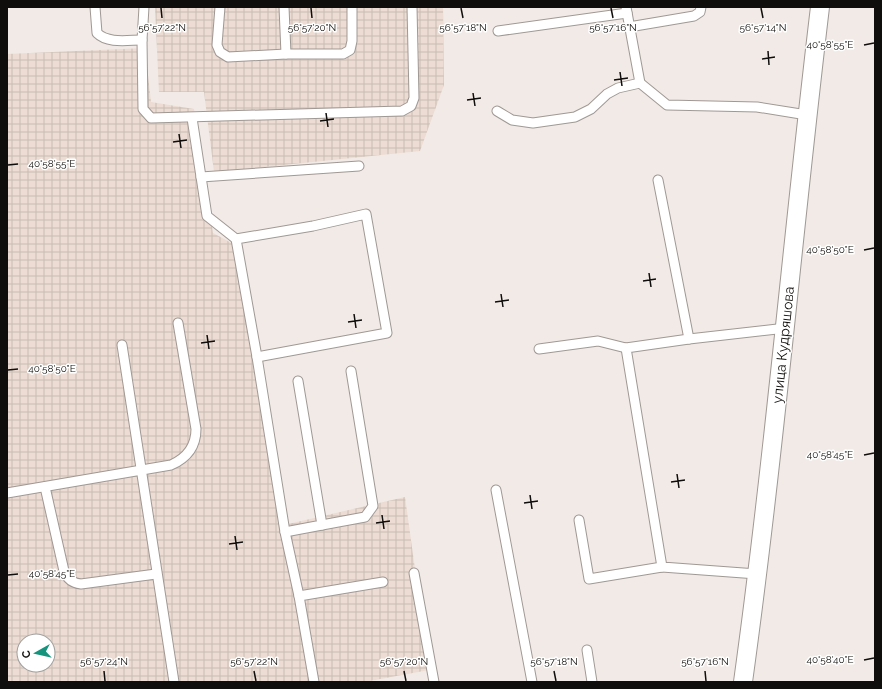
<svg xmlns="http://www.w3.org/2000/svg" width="882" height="689" font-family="Raleway,sans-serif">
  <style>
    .industrial { fill: url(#industrial-grid); fill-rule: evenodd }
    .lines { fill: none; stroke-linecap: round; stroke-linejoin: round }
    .lane-casing { stroke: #a09894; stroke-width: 11 }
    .street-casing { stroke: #a09894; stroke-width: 20 }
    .lane { stroke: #fff; stroke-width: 9 }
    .street { stroke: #fff; stroke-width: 18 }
    .ticks { fill: none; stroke: #100e0c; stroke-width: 1.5 }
    .labels { text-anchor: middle; stroke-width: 3; stroke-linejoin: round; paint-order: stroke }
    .street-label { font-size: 14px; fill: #100e0c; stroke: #fff }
    .ticks-label { font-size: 10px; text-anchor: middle; fill: #100e0c; stroke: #fff; stroke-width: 3; stroke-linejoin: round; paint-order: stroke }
  </style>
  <defs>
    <pattern id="industrial-grid" width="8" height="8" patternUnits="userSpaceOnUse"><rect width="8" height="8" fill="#ecdcd3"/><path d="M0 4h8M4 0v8" fill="none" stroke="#c9bcb4"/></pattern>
  </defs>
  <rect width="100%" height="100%" fill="#f2eae6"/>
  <!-- industrial -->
  <g class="industrial">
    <path d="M155,7h288l1,78 -24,66 -206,21 -10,-80h-45z"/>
    <path d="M145,48l6,54 43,7 19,124 26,14 45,278 121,-28 24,173 -65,12h-357v-628zM24,641h24v24h-24z"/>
  </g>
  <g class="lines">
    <!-- lane casing -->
    <g class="lane-casing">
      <g id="lane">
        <path d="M95,7l2,26c11,11 31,7 45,7"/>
        <path d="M144,7l-2,33 1,69 8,9 251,-7 9,-5 3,-8 -2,-91"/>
        <path d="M220,7l-3,38 3,7 8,5 58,-3h57l7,-4 2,-9v-34"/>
        <path d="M284,7l2,47"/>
        <path d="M626,7l14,76"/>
        <path d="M629,27l65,-11 6,-4 1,-5"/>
        <path d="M498,31l129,-18"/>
        <path d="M497,111l15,9 21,3 42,-6 16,-8 16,-15 11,-6 22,-5 27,22 90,2 50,8"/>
        <path d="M192,118l15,98 29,23"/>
        <path d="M201,177l158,-11"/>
        <path d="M658,180l31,159"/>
        <path d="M366,214l21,119 -130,24 -21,-118 77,-13z"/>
        <path d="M122,345l52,337"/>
        <path d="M539,349l59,-8 28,7"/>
        <path d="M257,357l28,175 14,64 15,86"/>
        <path d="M45,487l19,84c3,8 8,12 17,13l75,-10"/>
        <path d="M496,490l36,192"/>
        <path d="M7,493l164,-28c16,-7 25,-19 25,-36l-18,-106"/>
        <path d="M579,520l10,59 73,-12"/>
        <path d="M322,525l43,-8 8,-11 -22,-135"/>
        <path d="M285,532l37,-7 -24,-144"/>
        <path d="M414,573l20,109"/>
        <path d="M757,574l-95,-7 -36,-219 63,-9 97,-11"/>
        <path d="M299,596l84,-14"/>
        <path d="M587,650l5,32"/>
      </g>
    </g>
    <!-- street casing -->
    <g class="street-casing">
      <path id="street" d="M743,682c31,-224 50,-450 77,-675"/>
    </g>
    <!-- lane -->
    <use href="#lane" class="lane"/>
    <!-- street -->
    <use href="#street" class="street"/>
  </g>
  <!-- ticks -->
  <path class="ticks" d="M161,8l1,10M311,8l1,10M461,8l2,10M611,8l2,10M761,8l2,10M864,45l10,-2M768,51l1,14M762,59l13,-2M620,72l2,14M614,80l14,-2M473,93l2,13M467,100l14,-2M326,113l2,14M320,121l14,-2M179,134l2,14M173,142l14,-2M8,165l10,-1M864,250l10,-2M649,273l2,14M643,281l13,-2M501,294l2,13M495,302l14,-2M354,314l2,14M348,322l14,-2M207,335l2,14M201,343l14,-2M8,370l10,-1M864,455l10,-2M677,474l2,14M671,482l14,-2M530,495l2,14M524,503l14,-2M382,515l2,14M376,523l14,-2M235,536l2,14M229,544l14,-2M8,575l10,-1M864,660l10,-2M104,671l1,10M254,671l2,10M404,671l2,10M554,671l2,10M705,671l1,10"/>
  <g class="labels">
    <!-- street labels -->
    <g class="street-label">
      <text transform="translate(783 345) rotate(-84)" y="5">улица Кудряшова</text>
    </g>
  </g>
  <g class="ticks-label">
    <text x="162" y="31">56°57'22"N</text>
    <text x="312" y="31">56°57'20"N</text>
    <text x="463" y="31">56°57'18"N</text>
    <text x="613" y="31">56°57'16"N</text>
    <text x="763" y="31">56°57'14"N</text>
    <text x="830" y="48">40°58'55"E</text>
    <text x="52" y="167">40°58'55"E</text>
    <text x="830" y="253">40°58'50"E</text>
    <text x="52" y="372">40°58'50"E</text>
    <text x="830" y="458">40°58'45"E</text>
    <text x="52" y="577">40°58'45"E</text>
    <text x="830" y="663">40°58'40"E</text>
    <text x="104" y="665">56°57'24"N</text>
    <text x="254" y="665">56°57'22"N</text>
    <text x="404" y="665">56°57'20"N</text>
    <text x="554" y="665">56°57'18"N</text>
    <text x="705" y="665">56°57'16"N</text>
  </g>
  <!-- border -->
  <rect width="882" height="689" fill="none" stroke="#100e0c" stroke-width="16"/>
  <!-- north arrow -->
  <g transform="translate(36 653) rotate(262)"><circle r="19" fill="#ffffff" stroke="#9f9f9e"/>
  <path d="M0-3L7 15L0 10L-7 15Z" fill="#15947d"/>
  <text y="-6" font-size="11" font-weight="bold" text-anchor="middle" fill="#100e0c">С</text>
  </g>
</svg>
